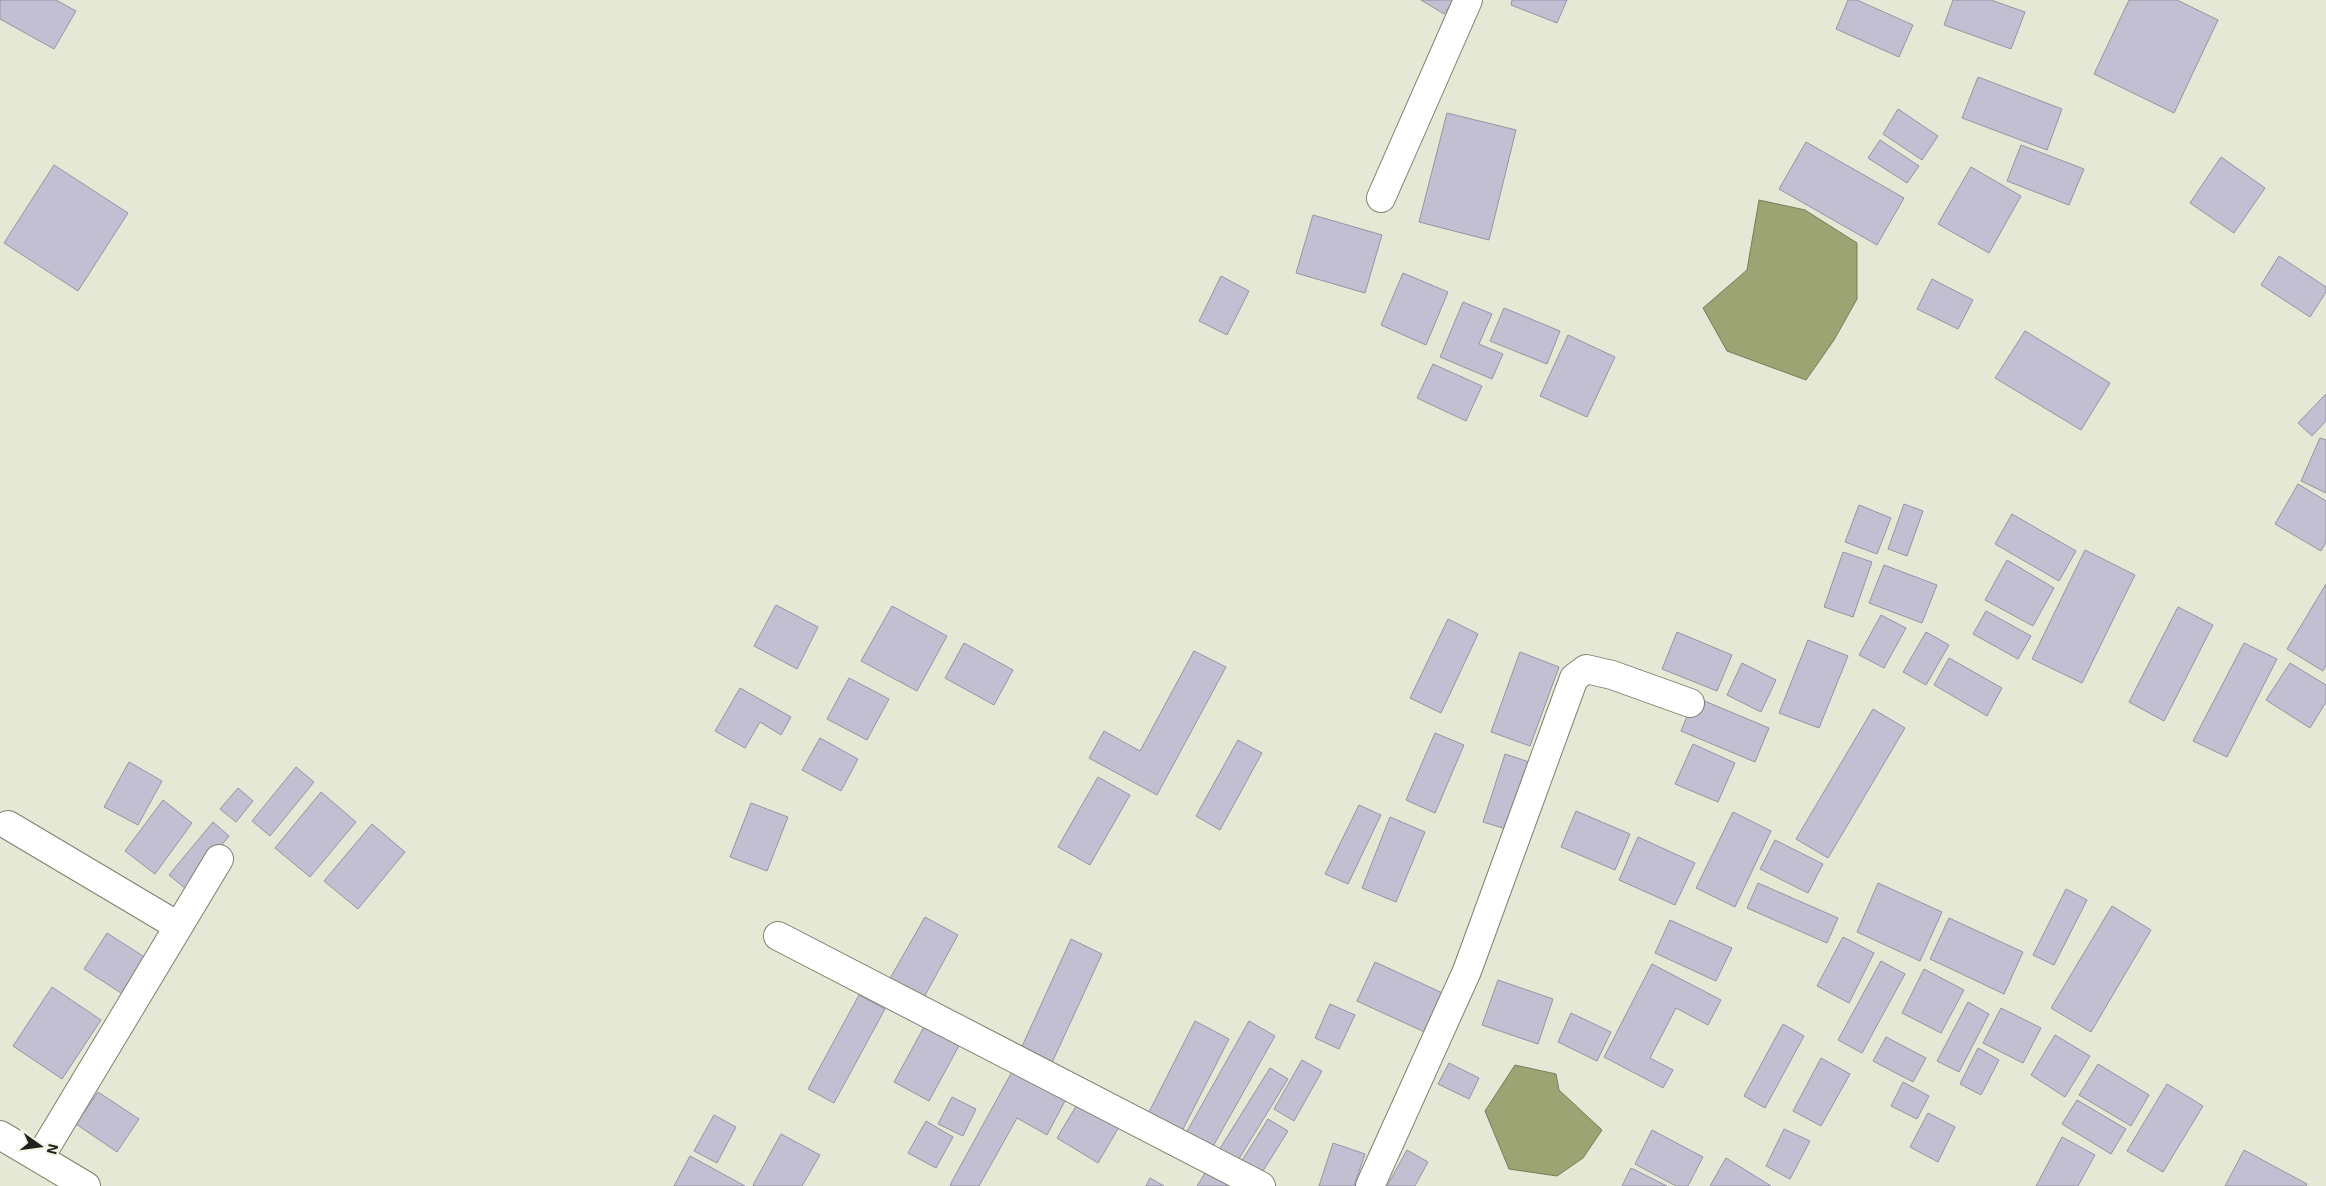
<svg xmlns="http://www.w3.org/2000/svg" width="2326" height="1186" font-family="'Exo 2',sans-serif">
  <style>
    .water { fill: #9ca474; stroke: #777d59 }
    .building { fill: #c3bfd2; stroke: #9793a5 }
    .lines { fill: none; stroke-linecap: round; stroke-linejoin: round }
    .minor-casing { stroke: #7d816f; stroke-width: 30 }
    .minor { stroke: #fff; stroke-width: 28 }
  </style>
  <rect width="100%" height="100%" fill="#e4e8d4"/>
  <!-- water -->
  <g class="water">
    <path d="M1759,200l46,10 52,33v56l-23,41 -28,40 -79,-29 -24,-43 44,-38z"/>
    <path d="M1515,1065l41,9 3,16 43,40 -19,28 -26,18 -48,-7 -24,-58z"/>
  </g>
  <!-- building -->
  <g class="building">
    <path d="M0,0h56l20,11 -22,38 -54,-30z"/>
    <path d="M1421,0h33l-10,14z"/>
    <path d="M1512,0h55l-10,23 -46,-18z"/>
    <path d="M1848,0h9l56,25 -14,32 -63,-28z"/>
    <path d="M1953,0h38l34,12 -14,37 -67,-24z"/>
    <path d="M2129,0h48l41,20 -44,93 -80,-39z"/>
    <path d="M1978,77l84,32 -15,41 -85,-32z"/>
    <path d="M1898,109l40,27 -16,24 -39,-26z"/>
    <path d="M1447,113l69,17 -27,110 -70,-18z"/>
    <path d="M1880,140l39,26 -12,17 -39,-25z"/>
    <path d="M1806,142l98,56 -27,47 -98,-56z"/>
    <path d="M2021,145l63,24 -15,36 -62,-24z"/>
    <path d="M2221,157l44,31 -31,45 -44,-30z"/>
    <path d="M54,165l74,48 -50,78 -74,-48z"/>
    <path d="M1971,167l50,29 -32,57 -51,-29z"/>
    <path d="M1313,215l69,20 -17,58 -69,-20z"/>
    <path d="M2279,256l47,31v5l-16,25 -49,-32z"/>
    <path d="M1403,273l45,19 -22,53 -45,-20z"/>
    <path d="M1221,276l28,15 -22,44 -28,-14z"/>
    <path d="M1932,279l41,21 -15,29 -41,-20z"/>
    <path d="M1463,302l29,12 -13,30 24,10 -11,25 -52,-22z"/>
    <path d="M1504,308l56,23 -13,33 -57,-23z"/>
    <path d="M2025,331l85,52 -29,47 -86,-52z"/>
    <path d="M1568,335l47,22 -28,60 -47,-21z"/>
    <path d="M1433,364l49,22 -16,35 -49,-23z"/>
    <path d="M2326,394v27l-14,15 -14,-13z"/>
    <path d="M2320,438l6,2v53l-25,-12z"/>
    <path d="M2298,484l28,17v41l-5,9 -46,-27z"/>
    <path d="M1904,504l19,7 -16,45 -19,-7z"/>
    <path d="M1859,505l32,13 -14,36 -32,-12z"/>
    <path d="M2012,514l64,37 -17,30 -64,-37z"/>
    <path d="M2085,550l50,25 -53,108 -50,-24z"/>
    <path d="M1843,552l29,10 -19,55 -29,-10z"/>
    <path d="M2007,560l47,28 -21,38 -48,-26z"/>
    <path d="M1884,565l53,20 -15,38 -53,-20z"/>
    <path d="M2326,584v81l-3,6 -36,-22z"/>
    <path d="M776,605l42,22 -21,42 -43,-23z"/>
    <path d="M892,606l55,30 -30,55 -56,-30z"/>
    <path d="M2178,607l35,18 -49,96 -35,-19z"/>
    <path d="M1986,611l45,25 -13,23 -45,-25z"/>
    <path d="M1881,615l25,13 -22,40 -25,-13z"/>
    <path d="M1448,619l30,15 -37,79 -31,-15z"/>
    <path d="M1677,632l55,23 -15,36 -55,-22z"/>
    <path d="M1926,632l23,13 -23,40 -23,-13z"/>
    <path d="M1808,640l40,16 -29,72 -40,-15z"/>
    <path d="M964,643l49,27 -19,35 -49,-27z"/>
    <path d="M2244,643l33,16 -50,98 -34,-16z"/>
    <path d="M1194,651l32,16 -69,128 -68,-37 15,-27 36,20z"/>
    <path d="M1520,652l39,15 -29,79 -39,-14z"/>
    <path d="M1949,658l53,30 -15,28 -53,-31z"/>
    <path d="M1742,663l34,17 -15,32 -34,-17z"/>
    <path d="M2290,663l36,22v17l-16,26 -44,-28z"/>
    <path d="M849,678l40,21 -22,41 -40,-21z"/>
    <path d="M740,688l51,29 -10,18 -21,-13 -15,26 -30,-17z"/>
    <path d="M1695,697l74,31 -14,34 -74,-31z"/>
    <path d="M1873,709l32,19 -77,130 -32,-19z"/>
    <path d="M1435,733l29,12 -29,68 -29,-13z"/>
    <path d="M820,738l38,21 -17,32 -39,-21z"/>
    <path d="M1238,740l24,13 -42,77 -24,-14z"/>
    <path d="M1693,744l42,19 -17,39 -43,-18z"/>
    <path d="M1505,754l33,11 -22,67 -33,-10z"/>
    <path d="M129,762l33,19 -24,44 -34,-18z"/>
    <path d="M296,767l18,15 -44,54 -18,-15z"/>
    <path d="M1098,777l32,18 -40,70 -32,-18z"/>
    <path d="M238,788l15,13 -17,21 -16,-13z"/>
    <path d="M321,792l35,30 -46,55 -35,-29z"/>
    <path d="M163,800l29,23 -37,51 -30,-23z"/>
    <path d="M751,803l37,14 -21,54 -37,-14z"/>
    <path d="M1359,805l22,10 -33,69 -23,-10z"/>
    <path d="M1576,811l54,23 -15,36 -54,-23z"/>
    <path d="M1733,812l38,19 -36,76 -39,-19z"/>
    <path d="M1390,817l35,15 -29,70 -34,-14z"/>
    <path d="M213,822l16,14 -43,53 -17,-14z"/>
    <path d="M372,824l33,28 -47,57 -34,-28z"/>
    <path d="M1638,837l57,26 -20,42 -56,-25z"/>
    <path d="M1775,840l48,24 -15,29 -48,-24z"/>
    <path d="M1758,883l80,35 -11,25 -80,-35z"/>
    <path d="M1878,883l64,29 -22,49 -63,-29z"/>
    <path d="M2066,889l21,11 -33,65 -21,-10z"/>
    <path d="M2112,906l39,24 -60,102 -40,-24z"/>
    <path d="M925,917l33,18 -36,66 -34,-19z"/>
    <path d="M1949,918l74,34 -19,42 -74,-35z"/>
    <path d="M1670,920l62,28 -16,33 -61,-28z"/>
    <path d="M107,933l39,25 -22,37 -40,-26z"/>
    <path d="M1843,937l31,16 -25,50 -32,-17z"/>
    <path d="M1071,939l31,15 -52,113 -31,-14z"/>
    <path d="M1881,961l24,13 -43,79 -24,-13z"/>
    <path d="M1375,962l74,34 -18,39 -74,-34z"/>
    <path d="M1652,964l69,36 -13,25 -32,-17 -26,50 23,12 -10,18 -59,-31z"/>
    <path d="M1924,969l40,21 -23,43 -39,-20z"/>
    <path d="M1498,980l55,19 -15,45 -56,-19z"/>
    <path d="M52,987l49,33 -39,59 -49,-33z"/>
    <path d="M859,995l26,14 -51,94 -26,-14z"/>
    <path d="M1968,1002l21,12 -30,58 -22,-11z"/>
    <path d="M1330,1004l25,11 -16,34 -24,-11z"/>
    <path d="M2001,1008l40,20 -18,35 -40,-20z"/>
    <path d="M1571,1013l40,19 -14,29 -39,-19z"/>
    <path d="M1195,1021l34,18 -50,98 -34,-17z"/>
    <path d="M1249,1021l26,15 -68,121 -26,-15z"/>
    <path d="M1783,1024l21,12 -39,72 -21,-12z"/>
    <path d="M925,1025l35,19 -31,57 -35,-19z"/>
    <path d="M2055,1035l35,21 -25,41 -34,-22z"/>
    <path d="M1886,1037l40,21 -13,24 -40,-21z"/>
    <path d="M1978,1048l21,12 -18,35 -21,-11z"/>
    <path d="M1821,1058l29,16 -29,52 -28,-15z"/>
    <path d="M1302,1060l20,11 -28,50 -20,-12z"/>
    <path d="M1449,1063l30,15 -10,21 -31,-15z"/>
    <path d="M2098,1064l51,31 -18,31 -52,-31z"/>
    <path d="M1270,1068l18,11 -51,83 -18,-12z"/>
    <path d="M1013,1070l53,29 -19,36 -30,-17 -38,68h-27l-2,-1z"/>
    <path d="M1903,1082l26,14 -12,23 -26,-13z"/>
    <path d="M2167,1084l36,22 -40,66 -36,-21z"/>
    <path d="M98,1092l41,27 -22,33 -41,-28z"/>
    <path d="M952,1097l24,12 -13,27 -25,-12z"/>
    <path d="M2077,1100l49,29 -15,25 -49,-30z"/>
    <path d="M1078,1103l41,24 -21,36 -41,-25z"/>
    <path d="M1928,1113l27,14 -17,35 -28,-15z"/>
    <path d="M714,1115l22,12 -19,36 -23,-12z"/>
    <path d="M1268,1119l20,12 -27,43 -20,-12z"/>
    <path d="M926,1121l27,16 -17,31 -28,-15z"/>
    <path d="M1784,1129l26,12 -20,38 -24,-13z"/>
    <path d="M1652,1130l51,27 -15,29h-12l-41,-22z"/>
    <path d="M781,1134l39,21 -18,31h-48l-1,-1z"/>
    <path d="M2062,1137l33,18 -17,31h-42z"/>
    <path d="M1333,1143l32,11 -11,32h-35z"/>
    <path d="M1407,1150l21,12 -13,24h-28z"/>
    <path d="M2244,1150l63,34 -1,2h-81z"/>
    <path d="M690,1156l55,30h-71z"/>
    <path d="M1726,1158l45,28h-61z"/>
    <path d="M1631,1168l36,18h-45z"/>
    <path d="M1207,1170l24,14 -1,2h-33z"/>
    <path d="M1150,1178l14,8h-18z"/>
  </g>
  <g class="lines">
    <!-- minor casing -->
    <g class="minor-casing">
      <g id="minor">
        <path d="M1381,198l87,-198"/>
        <path d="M8,825l170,101"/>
        <path d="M778,936l483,250"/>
        <path d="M0,1135l86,51"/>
        <path d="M40,1157l179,-298"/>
        <path d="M1370,1186l97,-215 107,-293 12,-9 26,6 78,28"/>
      </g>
    </g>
    <!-- minor -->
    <use href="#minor" class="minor"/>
  </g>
  <!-- north arrow -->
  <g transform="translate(40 1146) rotate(104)" stroke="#f1f5e1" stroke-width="4" paint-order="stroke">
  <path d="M0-4L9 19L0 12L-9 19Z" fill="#20211a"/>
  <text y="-8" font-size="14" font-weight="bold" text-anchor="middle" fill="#20211a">N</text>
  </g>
</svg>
